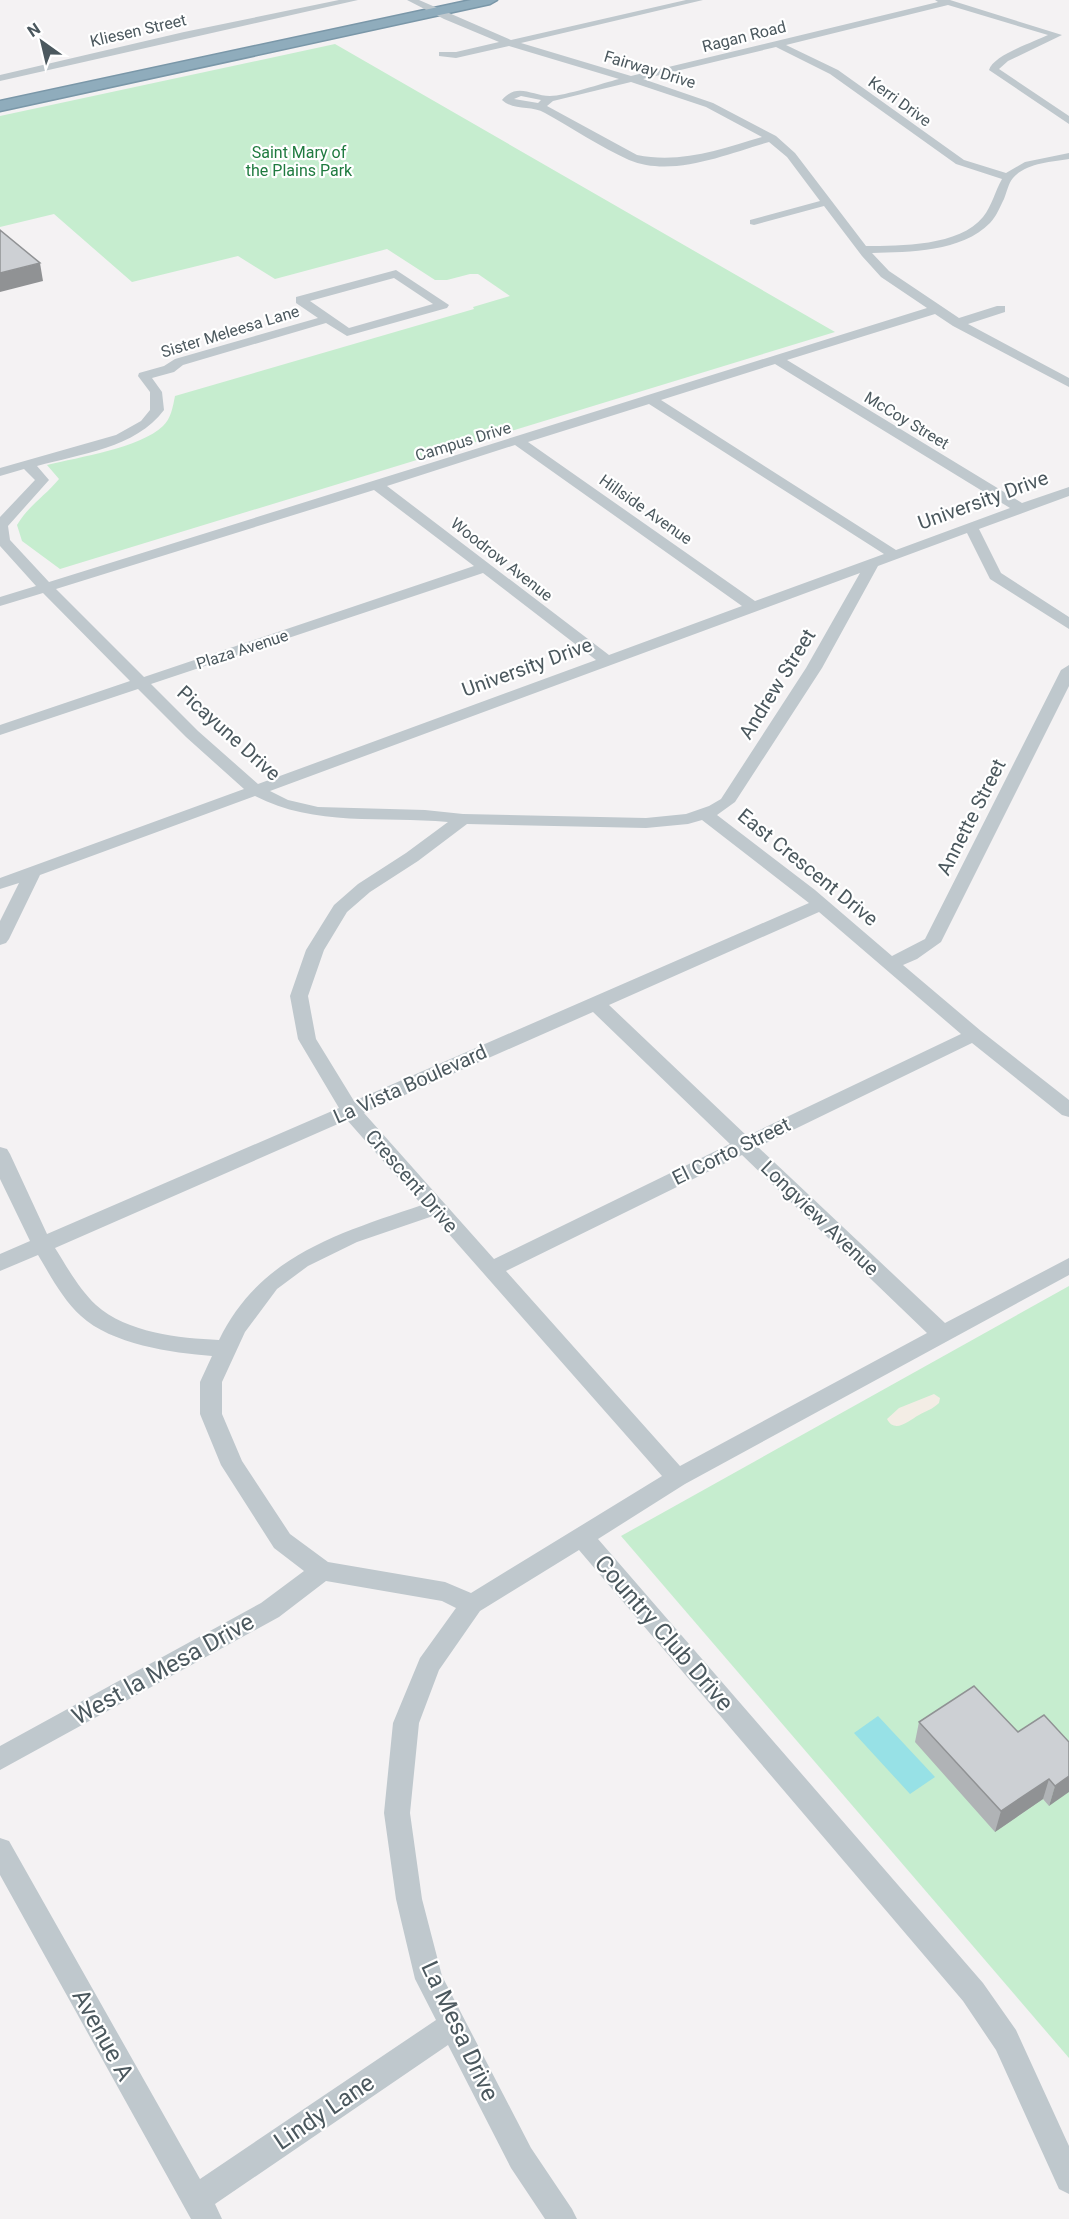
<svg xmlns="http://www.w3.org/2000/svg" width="1069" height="2219" font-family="Roboto,sans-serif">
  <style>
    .green { fill: #c6edcf }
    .sand { fill: #f3ede5 }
    .water { fill: #97e1e6 }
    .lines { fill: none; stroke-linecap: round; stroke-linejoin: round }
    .highway-casing { stroke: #7a97a8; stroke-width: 3 }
    .minor { fill: #bfc8cd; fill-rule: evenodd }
    .highway { fill: #8facbc; fill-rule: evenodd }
    .wall { fill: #b0b3b6 }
    .shaded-wall { fill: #909294 }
    .building { fill: #cdd0d4; stroke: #909294; stroke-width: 1.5 }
    .labels { text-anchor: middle; stroke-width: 4.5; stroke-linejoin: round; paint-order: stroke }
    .far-street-label { font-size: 16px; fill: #4b585e; stroke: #fff }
    .far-park-label { font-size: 16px; fill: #207b40; stroke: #fff }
    .street-label { font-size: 20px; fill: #4b585e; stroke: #fff }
    .near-street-label { font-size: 24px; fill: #4b585e; stroke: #fff }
  </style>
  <rect width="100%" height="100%" fill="#f4f2f3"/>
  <!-- green -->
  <g class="green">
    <path d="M335,44l500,288 -775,237 -38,-28 -5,-16c12,-20 27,-28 42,-46l-12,-14c32,-8 93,-17 116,-39 8,-7 10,-20 12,-30l299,-87 -1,-2 37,-11 -32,-22h-8l-23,6h-12l-48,-31 -112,30 -37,-23 -106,26 -78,-68 -54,13v-111z"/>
    <path d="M1069,1286v772l-448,-522z"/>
  </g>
  <!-- sand -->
  <path class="sand" d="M934,1394l6,4 -1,5c-6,6 -13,8 -20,12 -11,6 -24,19 -32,4l12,-11z"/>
  <!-- water -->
  <path class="water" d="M878,1716l57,61 -25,17 -56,-61z"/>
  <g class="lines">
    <!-- highway casing -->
    <g class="highway-casing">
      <path id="highway" d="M471,0h26l-7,4 -490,107v-10z"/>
    </g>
    <!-- minor -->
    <g class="minor">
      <path d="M339,0h19l-358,81v-6l184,-43z"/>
      <path d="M407,0h12l92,40 175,-40h17l-182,43 110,33 307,-74 -3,-2h15l112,35 -54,26 -9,8 70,47v8l-80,-54c4,-15 45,-28 59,-35l-100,-30 -162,40 52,25 126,90 42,13 19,-11 44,-9v6c-18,3 -43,4 -56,19 -5,6 -6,14 -9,21 -4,8 -8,18 -14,24 -28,29 -81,29 -118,30l17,18 70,47 38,-12h8v6l-37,12 101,54v9l-116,-61 -18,-12 -148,46 235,143 47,-16v9l-90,33 22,44 68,44v12l-79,-50 -23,-46 -89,33 -56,102 -87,134 -18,13 98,75 77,66 33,-17 136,-269 8,-5v21l-128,256 -24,17 -14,6 78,66 88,69v17l-7,-2 -90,-72 -214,104 187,176 124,-65v17l-384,209 -87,55 385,444 33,47 53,116v48l-10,-5 -63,-139 -33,-49 -384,-451 -99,61 -41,59 -20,53 -9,90 12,86 20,77 89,172 41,61 5,10h-32l-34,-51 -63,-123 -233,159 7,15h-31l-191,-344v-37l9,3 191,338 236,-159 -21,-41 -19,-80 -12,-86 9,-90 27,-65 36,-50 -14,-7 -116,-20 -47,36 -279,153v-24l261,-143 43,-32 -30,-23 -53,-83 -21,-51v-32l12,-26c-40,-3 -101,-12 -131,-40 -18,-16 -31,-41 -43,-61l-38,16v-17l30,-13 -30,-62v-32l7,2 3,5 37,80 292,-126 -41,-69 -8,-43 16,-46 28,-45 24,-21 48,-31 42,-31c-66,-6 -133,5 -193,-26l-215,79 -31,64 -3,4 -6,2v-24l19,-38 -19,6v-11l244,-89 -58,-52 -48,-48 -138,46v-10l130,-44 -87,-88 -43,13v-9l36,-11 -36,-40v-29l35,-37 -11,-11 -24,7v-8l116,-33 25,-14 9,-11v-18l-12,-16 1,-3 25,-7 11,-7 143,-41 -22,-15v-6l100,-27 53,35 -2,3 -100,28 -21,-13 -143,42 -9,7 -22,6 10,14 2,18c-28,38 -84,44 -127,56l12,14 -41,46 2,14 39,42 878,-274 -46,-31 -19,-21 -38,-50 -70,19 -4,-1v-4l70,-19 -33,-44 -18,-15c-42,12 -97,36 -140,18 -29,-13 -57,-32 -84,-47 -14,-8 -31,-2 -43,-13 15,-18 30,-4 48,-4 15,0 53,-13 69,-17l-110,-33 -53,12 -17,-2v-4h17l43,-10 -55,-23zM776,47l54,27 126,90 46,15c-7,12 -10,27 -19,38 -23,29 -83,29 -117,29l-71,-93 -19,-17 -63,-33 -70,-24zM631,82l75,25 56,30c-41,12 -81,27 -125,18l-90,-49 6,-5zM521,96l20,4 -3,3 -24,-4zM394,278l39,26 -84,24 -39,-27zM775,364l235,144 -114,42 -235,-150zM649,404l235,150 -129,47 -227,-159zM515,445l227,161 -133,49 -222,-169zM374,490l100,76 -330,111 -88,-88zM483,573l113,87 -338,124 -60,-53 -47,-47zM860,573l-54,95 -85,131 -12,7 -23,8 -40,4 -183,-4 -38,-4 -107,-3 -30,-7 -18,-9zM702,820l107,83 -455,198 -38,-62 -8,-43 16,-46 23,-38 23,-20 48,-31 49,-37 179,4 42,-4zM819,912l142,122 -214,102 -138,-131zM593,1012l137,132 -236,115 -130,-146zM347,1120l75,85c-82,28 -162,50 -203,135 -40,-2 -92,-7 -123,-35 -17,-16 -29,-38 -41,-57zM742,1155l185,178 -247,133 -174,-195zM433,1216l229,260 -191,117 -26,-11 -117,-20 -38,-28 -48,-73 -20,-47v-32l23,-50 32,-43 31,-23 49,-24z"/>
    </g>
    <!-- highway -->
    <use href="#highway" class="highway"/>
  </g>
  <!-- wall -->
  <path class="wall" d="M919,1722l99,10 51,10 -20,64 -6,-7 -48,33 -80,-90z"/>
  <!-- shaded-wall -->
  <g class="shaded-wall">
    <path d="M40,263l3,18 -43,11v-19z"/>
    <path d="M1069,1776v16l-20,14 6,-20z"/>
    <path d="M1049,1779l-6,20 -48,33 6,-21z"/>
  </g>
  <!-- building -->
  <g class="building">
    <path d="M0,230l40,33 -40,10z"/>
    <path d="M974,1686l44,46 26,-17 25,27v34l-14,10 -6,-7 -48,32 -82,-89z"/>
  </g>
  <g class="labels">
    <!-- far-street labels -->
    <g class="far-street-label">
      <text transform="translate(138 30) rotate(-13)" y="6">Kliesen Street</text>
      <text transform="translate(744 36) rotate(-14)" y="6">Ragan Road</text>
      <text transform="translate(650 69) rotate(17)" y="6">Fairway Drive</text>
      <text transform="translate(900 101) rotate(36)" y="6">Kerri Drive</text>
      <text transform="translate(230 331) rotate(-17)" y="6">Sister Meleesa Lane</text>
      <text transform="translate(907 420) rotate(31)" y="6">McCoy Street</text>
      <text transform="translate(463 441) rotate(-17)" y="6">Campus Drive</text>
      <text transform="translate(646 509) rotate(35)" y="6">Hillside Avenue</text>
      <text transform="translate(502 559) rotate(38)" y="6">Woodrow Avenue</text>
      <text transform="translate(242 649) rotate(-18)" y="6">Plaza Avenue</text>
    </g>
    <!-- far-park labels -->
    <g class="far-park-label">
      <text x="299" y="158">Saint Mary of<tspan x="299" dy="18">the Plains Park</tspan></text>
    </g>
    <!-- street labels -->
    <g class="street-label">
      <text transform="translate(983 500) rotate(-20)" y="7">University Drive</text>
      <text transform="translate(527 667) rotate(-20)" y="7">University Drive</text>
      <text transform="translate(777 684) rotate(-58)" y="7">Andrew Street</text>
      <text transform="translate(229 733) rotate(42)" y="7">Picayune Drive</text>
      <text transform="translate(971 817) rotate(-63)" y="7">Annette Street</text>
      <text transform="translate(808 867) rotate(39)" y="7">East Crescent Drive</text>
      <text transform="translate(410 1084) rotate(-24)" y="7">La Vista Boulevard</text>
      <text transform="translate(731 1151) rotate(-26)" y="7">El Corto Street</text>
      <text transform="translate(412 1181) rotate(49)" y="7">Crescent Drive</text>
      <text transform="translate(820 1218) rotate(44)" y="7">Longview Avenue</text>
    </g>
    <!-- near-street labels -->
    <g class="near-street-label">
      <text transform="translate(664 1633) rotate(49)" y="8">Country Club Drive</text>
      <text transform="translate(163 1669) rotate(-29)" y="8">West la Mesa Drive</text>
      <text transform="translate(460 2031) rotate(65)" y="8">La Mesa Drive</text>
      <text transform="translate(103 2035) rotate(61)" y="8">Avenue A</text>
      <text transform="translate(324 2112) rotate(-34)" y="8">Lindy Lane</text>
    </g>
  </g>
  <!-- north arrow -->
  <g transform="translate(42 42) rotate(326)" stroke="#ffffff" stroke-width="4.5" paint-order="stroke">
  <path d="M0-4.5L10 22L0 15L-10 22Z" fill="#4b585e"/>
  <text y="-9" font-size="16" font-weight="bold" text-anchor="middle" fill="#4b585e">N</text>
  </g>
</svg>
